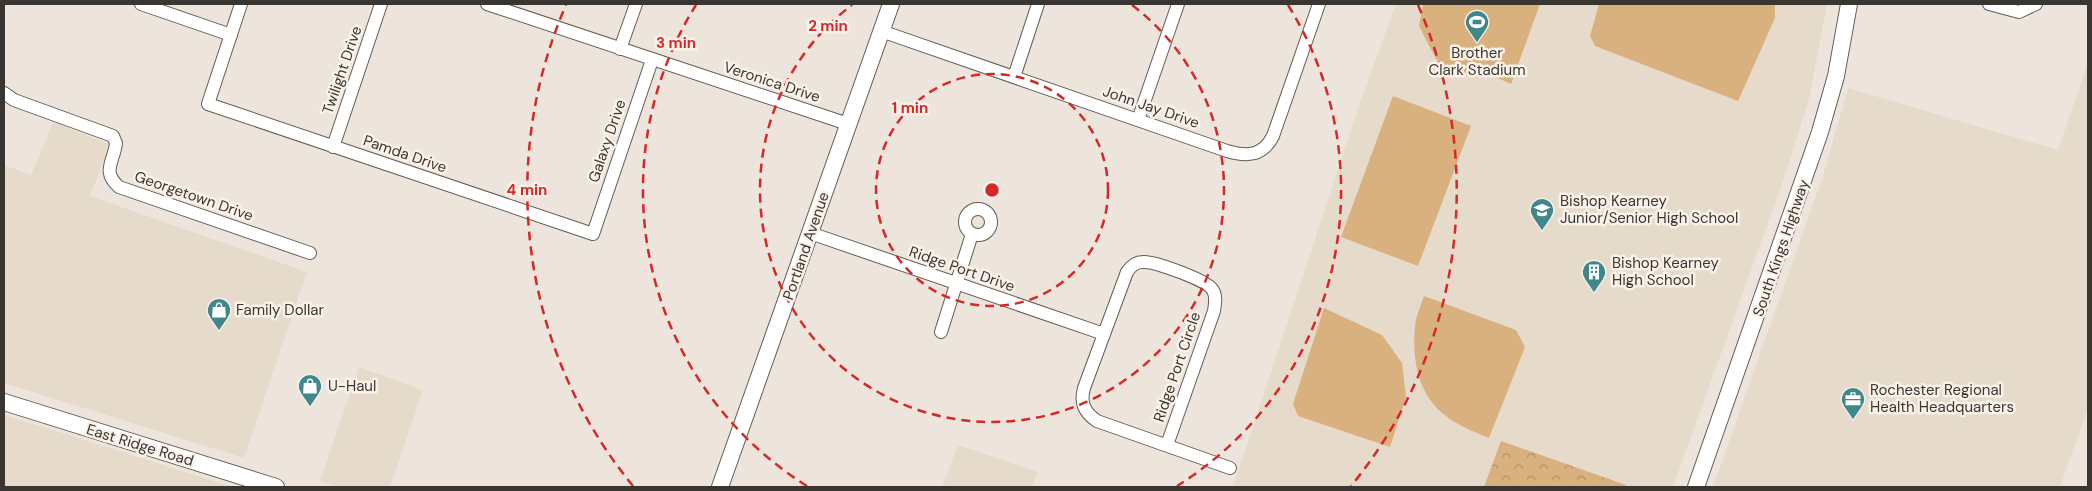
<svg xmlns="http://www.w3.org/2000/svg" width="2092" height="491" font-family="'DM Sans',sans-serif">
  <style>
    .built { fill: #e6dacb }
    .park { fill: url(#park-crowns) }
    .pitch { fill: #d9b17e }
    .lines { fill: none; stroke-linecap: round; stroke-linejoin: round }
    .minor-casing { stroke: #625c54; stroke-width: 14 }
    .major-casing { stroke: #625c54; stroke-width: 18 }
    .minor { stroke: #fff; stroke-width: 12 }
    .major { stroke: #fff; stroke-width: 16 }
    .ring { fill: none; stroke: #d62828; stroke-width: 2.5; stroke-dasharray: 9 6 }
    .labels { text-anchor: middle; stroke-width: 5; stroke-linejoin: round; paint-order: stroke }
    .poi-label { font-size: 15px; fill: #393632; stroke: #faf2e9; text-anchor: start }
    .street-label { font-size: 15px; fill: #393632; stroke: #faf2e9 }
    .centre { fill: #d62828; stroke: #faf2e9; stroke-width: 2.5 }
    .ring-label { font-size: 15px; text-anchor: middle; font-weight: bold; fill: #d62828; stroke: #faf2e9; stroke-width: 5; stroke-linejoin: round; paint-order: stroke }
  </style>
  <defs>
    <pattern id="park-crowns" width="20" height="18" patternUnits="userSpaceOnUse" patternTransform="scale(1.25)"><rect width="20" height="18" fill="#d9b17e"/><path d="M2 6a3 3 0 1 1 6 0M12 15a3 3 0 1 1 6 0" fill="none" stroke="#b19168"/></pattern>
  </defs>
  <rect width="100%" height="100%" fill="#ede5dc"/>
  <!-- built -->
  <g class="built">
    <path d="M1396,4h431l-17,91 -23,75 -114,317h-440l129,-390z"/>
    <path d="M2088,62v346l-28,79h-347l110,-311 25,-88 210,62z"/>
    <path d="M53,122l57,22 -20,52 217,76 -63,186 -240,-75v-218l27,10z"/>
    <path d="M359,367l64,23 -33,97h-52l-18,-6z"/>
    <path d="M4,415l100,31 128,41h-228z"/>
    <path d="M958,445l80,27 -6,15h-90z"/>
  </g>
  <!-- park -->
  <path class="park" d="M1501,441l125,44 -1,2h-141z"/>
  <!-- pitch -->
  <g class="pitch">
    <path d="M1423,4h117l-29,80 -18,-8 -34,-2 -23,-15 -17,-33z"/>
    <path d="M1599,4h176v14l-37,83 -143,-55 -5,-10z"/>
    <path d="M1393,96l78,30 -53,140 -77,-29z"/>
    <path d="M1424,296l92,34 9,17 -36,91c-16,-7 -34,-13 -48,-26 -24,-21 -29,-56 -26,-86 1,-10 6,-21 9,-30z"/>
    <path d="M1324,308l58,27 20,28 4,34 -16,50 -92,-31 -5,-12z"/>
  </g>
  <g class="lines">
    <!-- minor casing -->
    <g class="minor-casing">
      <g id="minor">
        <path d="M141,4l90,31"/>
        <path d="M241,4l-33,100 385,130 59,-174"/>
        <path d="M487,4l361,120"/>
        <path d="M1989,4l30,8 17,-8"/>
        <path d="M881,31l346,120c20,6 36,5 46,-15l46,-132"/>
        <path d="M620,49l16,-45"/>
        <path d="M1014,77l24,-73"/>
        <path d="M4,93l10,7 99,36 3,7c-2,19 -15,28 3,44l191,66"/>
        <path d="M1138,120l40,-116"/>
        <path d="M333,147l48,-143"/>
        <circle cx="978" cy="222" r="13"/>
        <path d="M810,233l294,101"/>
        <path d="M941,332l31,-98"/>
        <path d="M1167,445l47,-134c1,-7 3,-16 -2,-22 -6,-9 -58,-28 -69,-27 -8,0 -12,4 -16,10l-43,116c-4,15 0,24 13,33l133,47"/>
      </g>
    </g>
    <!-- major casing -->
    <g class="major-casing">
      <g id="major">
        <path d="M4,402l272,85"/>
        <path d="M720,487l171,-483"/>
        <path d="M1696,487l124,-355 16,-56 13,-72"/>
      </g>
    </g>
    <!-- minor -->
    <use href="#minor" class="minor"/>
    <!-- major -->
    <use href="#major" class="major"/>
  </g>
  <!-- distance rings -->
  <g class="ring">
    <circle cx="992" cy="190" r="116"/>
    <path d="M1132 5A232 232 0 1 1 852 5"/>
    <path d="M807 486A349 349 0 0 1 696 5M1288 5A349 349 0 0 1 1177 486"/>
    <path d="M633 486A465 465 0 0 1 566 5M1418 5A465 465 0 0 1 1351 486"/>
  </g>
  <!-- icons -->
  <defs>
    <g id="stadium-pin" transform="scale(1.25)"><path d="M0 17L-7.5 6A9.5 9.5 0 1 1 7.5 6Z" fill="#3f878b" stroke="#faf2e9"/><path d="M0-5a6.5 5 0 1 0 0 10a6.5 5 0 1 0 0-10ZM-3.5-1.8h7v3.6h-7Z" fill="#fff"/></g>
    <g id="school-pin" transform="scale(1.25)"><path d="M0 17L-7.5 6A9.5 9.5 0 1 1 7.5 6Z" fill="#3f878b" stroke="#faf2e9"/><path d="M0-5L7-2L0 1L-7-2ZM-4 1L0 2.5L4 1V4Q0 6-4 4Z" fill="#fff"/></g>
    <g id="building-pin" transform="scale(1.25)"><path d="M0 17L-7.5 6A9.5 9.5 0 1 1 7.5 6Z" fill="#3f878b" stroke="#faf2e9"/><path d="M-4-6H4V6H1V3H-1V6H-4ZM-2.5-4.3h1.7v1.8h-1.7ZM.8-4.3h1.7v1.8H.8ZM-2.5-1h1.7V.8h-1.7ZM.8-1h1.7V.8H.8Z" fill="#fff"/></g>
    <g id="shop-pin" transform="scale(1.25)"><path d="M0 17L-7.5 6A9.5 9.5 0 1 1 7.5 6Z" fill="#3f878b" stroke="#faf2e9"/><path d="M-5-2.5h2.3a2.7 3.5 0 0 1 5.4 0H5L5.5 6h-11ZM-1.5-2.5h3a1.5 2.3 0 0 0-3 0Z" fill="#fff"/></g>
    <g id="office-pin" transform="scale(1.25)"><path d="M0 17L-7.5 6A9.5 9.5 0 1 1 7.5 6Z" fill="#3f878b" stroke="#faf2e9"/><path d="M-6-3h4V-5.5h4V-3h4V5H-6ZM-1-4.5V-3h2v-1.5ZM-6 0V1H6V0Z" fill="#fff"/></g>
  </defs>
  <g fill-rule="evenodd">
    <use href="#stadium-pin" x="1477" y="22"/>
    <use href="#school-pin" x="1542" y="210"/>
    <use href="#building-pin" x="1594" y="272"/>
    <use href="#shop-pin" x="219" y="310"/>
    <use href="#shop-pin" x="310" y="386"/>
    <use href="#office-pin" x="1853" y="399"/>
  </g>
  <g class="labels">
    <!-- poi labels -->
    <g class="poi-label">
      <text x="1477" y="58" text-anchor="middle">Brother<tspan x="1477" dy="17">Clark Stadium</tspan></text>
      <text x="1560" y="206">Bishop Kearney<tspan x="1560" dy="17">Junior/Senior High School</tspan></text>
      <text x="1612" y="268">Bishop Kearney<tspan x="1612" dy="17">High School</tspan></text>
      <text x="236" y="315">Family Dollar</text>
      <text x="328" y="391">U-Haul</text>
      <text x="1870" y="395">Rochester Regional<tspan x="1870" dy="17">Health Headquarters</tspan></text>
    </g>
    <!-- street labels -->
    <g class="street-label">
      <text transform="translate(342 70) rotate(-71)" y="5">Twilight Drive</text>
      <text transform="translate(772 82) rotate(18)" y="5">Veronica Drive</text>
      <text transform="translate(1151 107) rotate(19)" y="5">John Jay Drive</text>
      <text transform="translate(607 141) rotate(-71)" y="5">Galaxy Drive</text>
      <text transform="translate(405 154) rotate(19)" y="5">Pamda Drive</text>
      <text transform="translate(194 196) rotate(19)" y="5">Georgetown Drive</text>
      <text transform="translate(806 246) rotate(-71)" y="5">Portland Avenue</text>
      <text transform="translate(1781 248) rotate(-71)" y="5">South Kings Highway</text>
      <text transform="translate(962 269) rotate(19)" y="5">Ridge Port Drive</text>
      <text transform="translate(1177 367) rotate(-71)" y="5">Ridge Port Circle</text>
      <text transform="translate(140 445) rotate(17)" y="5">East Ridge Road</text>
    </g>
  </g>
  <circle cx="992" cy="190" r="8" class="centre"/>
  <g class="ring-label">
    <text x="828" y="31">2 min</text>
    <text x="676" y="48">3 min</text>
    <text x="910" y="113">1 min</text>
    <text x="527" y="195">4 min</text>
  </g>
  <!-- border -->
  <rect width="2092" height="491" fill="none" stroke="#393632" stroke-width="10"/>
</svg>
